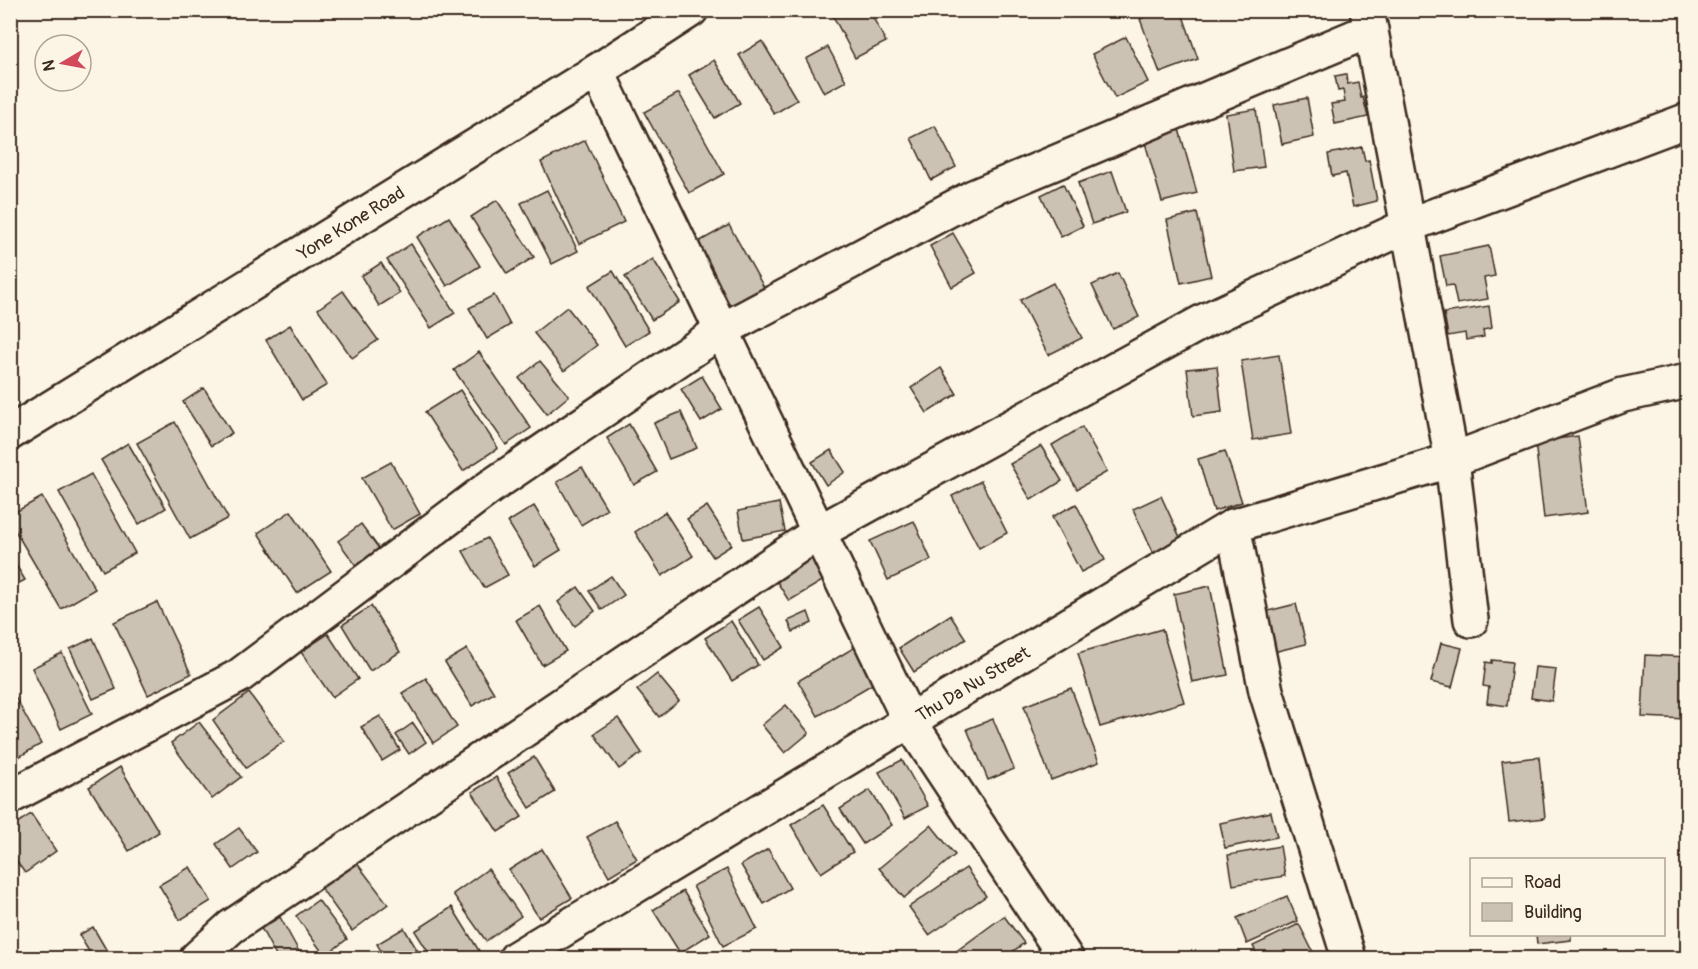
<svg xmlns="http://www.w3.org/2000/svg" width="1698" height="969" font-family="Pangolin,sans-serif">
  <style>
    .building { fill: #ccc2b3; stroke: #3b2a1e; stroke-width: 1.5 }
    .lines { fill: none; stroke-linecap: round; stroke-linejoin: round }
    .street-casing { stroke: #3b2a1e; stroke-width: 38 }
    .secondary-casing { stroke: #3b2a1e; stroke-width: 38 }
    .street { stroke: #fcf5e5; stroke-width: 33 }
    .secondary { stroke: #fcf5e5; stroke-width: 33 }
    .labels { text-anchor: middle; stroke-width: 5; stroke-linejoin: round; paint-order: stroke }
    .street-label { font-size: 18px; fill: #3b2a1e; stroke: #fcf5e5 }
  </style>
  <rect width="100%" height="100%" fill="#fcf5e5"/>
  <filter id="ink" filterUnits="userSpaceOnUse"><feTurbulence type="fractalNoise" baseFrequency=".0167" numOctaves="2"/><feDisplacementMap in="SourceGraphic" scale="12" xChannelSelector="R" yChannelSelector="G"/><feConvolveMatrix kernelMatrix="1 2 1 2 8 2 1 2 1" color-interpolation-filters="sRGB"/></filter>
  <g filter="url(#ink)">
    <!-- building -->
    <g class="building">
      <path d="M839,10h30l17,32 -31,16 -23,-44z"/>
      <path d="M1163,10h18l17,49 -38,14 -20,-54z"/>
      <path d="M1126,37l22,45 -33,16 -23,-44z"/>
      <path d="M762,41l35,59 -23,14 -35,-59z"/>
      <path d="M828,47l18,34 -22,12 -18,-34z"/>
      <path d="M714,60l26,43 -25,15 -26,-43z"/>
      <path d="M1346,74l1,10 11,-2 3,16 2,-1 5,20 -33,7 -4,-20 14,-2 -2,-12 -5,1 -3,-15z"/>
      <path d="M679,93l45,81 -35,19 -45,-81z"/>
      <path d="M1307,98l7,39 -32,7 -8,-39z"/>
      <path d="M1256,109l8,58 -30,4 -8,-57z"/>
      <path d="M935,126l21,41 -25,13 -20,-42z"/>
      <path d="M1179,129l18,64 -35,9 -18,-63z"/>
      <path d="M585,140l39,82 -45,22 -38,-82z"/>
      <path d="M1362,147l3,14 4,-1 8,41 -24,6 -7,-34 -14,3 -4,-22z"/>
      <path d="M1112,171l14,41 -34,12 -14,-41z"/>
      <path d="M1063,184l20,42 -22,11 -20,-42z"/>
      <path d="M547,190l31,61 -26,13 -31,-61z"/>
      <path d="M497,200l37,57 -27,17 -36,-57z"/>
      <path d="M1197,213l14,63 -30,7 -14,-63z"/>
      <path d="M449,217l31,49 -33,20 -30,-49z"/>
      <path d="M729,225l38,68 -38,21 -38,-68z"/>
      <path d="M953,233l23,40 -24,14 -22,-41z"/>
      <path d="M411,244l44,69 -24,15 -44,-68z"/>
      <path d="M1489,246l6,30 -11,2 4,21 -31,5 -4,-19 -7,1 -6,-30z"/>
      <path d="M653,259l27,43 -28,18 -27,-43z"/>
      <path d="M381,263l19,30 -21,13 -18,-30z"/>
      <path d="M613,271l36,60 -24,15 -36,-60z"/>
      <path d="M1118,273l21,44 -26,12 -21,-44z"/>
      <path d="M1053,283l29,55 -34,17 -28,-55z"/>
      <path d="M343,291l35,49 -26,18 -34,-49z"/>
      <path d="M494,295l16,30 -23,14 -18,-31z"/>
      <path d="M1489,306l3,22 -9,2 1,7 -18,3 -1,-7 -17,3 -4,-23z"/>
      <path d="M567,307l30,38 -33,26 -30,-38z"/>
      <path d="M290,325l37,60 -25,15 -36,-60z"/>
      <path d="M479,352l52,76 -25,17 -52,-75z"/>
      <path d="M1279,355l12,79 -38,6 -12,-79z"/>
      <path d="M540,361l29,35 -22,18 -28,-36z"/>
      <path d="M1217,366l5,46 -29,4 -6,-47z"/>
      <path d="M941,368l16,26 -30,19 -16,-25z"/>
      <path d="M702,376l20,33 -21,13 -20,-33z"/>
      <path d="M204,388l28,45 -21,13 -28,-44z"/>
      <path d="M460,390l38,58 -35,23 -38,-59z"/>
      <path d="M681,412l16,36 -28,11 -15,-36z"/>
      <path d="M175,422l53,96 -38,21 -53,-96z"/>
      <path d="M629,424l28,48 -23,13 -27,-47z"/>
      <path d="M1082,427l25,45 -30,17 -25,-44z"/>
      <path d="M1578,436l10,76 -44,6 -9,-76z"/>
      <path d="M128,443l38,65 -27,16 -38,-64z"/>
      <path d="M1041,446l21,35 -31,19 -21,-36z"/>
      <path d="M831,450l14,22 -19,13 -14,-23z"/>
      <path d="M1225,451l17,51 -28,9 -16,-52z"/>
      <path d="M391,462l29,52 -28,16 -30,-52z"/>
      <path d="M582,467l25,42 -26,16 -24,-43z"/>
      <path d="M91,474l44,79 -32,18 -44,-79z"/>
      <path d="M981,481l26,52 -28,15 -27,-52z"/>
      <path d="M1161,496l23,50 -28,13 -23,-50z"/>
      <path d="M42,497l53,92 -34,20 -51,-87v-7z"/>
      <path d="M779,503l6,28 -42,8 -5,-28z"/>
      <path d="M1076,504l29,56 -24,12 -29,-55z"/>
      <path d="M534,506l27,44 -26,16 -27,-44z"/>
      <path d="M707,506l25,39 -19,12 -26,-38z"/>
      <path d="M291,511l40,60 -34,22 -39,-60z"/>
      <path d="M665,512l28,44 -31,20 -27,-44z"/>
      <path d="M914,521l17,39 -43,20 -18,-39z"/>
      <path d="M361,524l22,30 -23,17 -22,-30z"/>
      <path d="M487,538l21,37 -24,13 -21,-37z"/>
      <path d="M10,555l15,25 -15,8z"/>
      <path d="M811,556l13,24 -35,21 -15,-24z"/>
      <path d="M611,576l13,19 -22,15 -13,-19z"/>
      <path d="M1210,586l18,89 -36,7 -18,-88z"/>
      <path d="M578,587l17,24 -20,15 -17,-24z"/>
      <path d="M157,602l34,72 -43,21 -34,-73z"/>
      <path d="M1296,604l10,40 -41,10 -9,-40z"/>
      <path d="M371,606l29,46 -30,19 -28,-46z"/>
      <path d="M540,606l26,45 -24,14 -26,-45z"/>
      <path d="M759,607l25,40 -21,13 -25,-40z"/>
      <path d="M808,612l4,11 -19,9 -5,-11z"/>
      <path d="M950,615l16,24 -52,33 -15,-24z"/>
      <path d="M731,621l27,44 -26,16 -27,-43z"/>
      <path d="M1162,629l22,73 -84,25 -22,-74z"/>
      <path d="M328,634l30,45 -26,18 -31,-45z"/>
      <path d="M93,638l23,51 -23,10 -23,-50z"/>
      <path d="M1441,643l21,5 -10,39 -21,-5z"/>
      <path d="M855,647l21,35 -58,34 -20,-35z"/>
      <path d="M467,649l27,44 -22,13 -27,-44z"/>
      <path d="M62,653l30,61 -31,15 -29,-61z"/>
      <path d="M1645,655l43,2 -1,62 -45,-2z"/>
      <path d="M1492,660l20,2 -5,44 -20,-3 2,-16 -6,-1 3,-24 6,1z"/>
      <path d="M1535,667l21,2 -4,32 -21,-3z"/>
      <path d="M657,674l22,27 -20,16 -22,-27z"/>
      <path d="M426,678l31,49 -24,16 -31,-50z"/>
      <path d="M10,688l31,56 -24,14 -7,-12z"/>
      <path d="M1071,688l28,74 -48,18 -27,-74z"/>
      <path d="M249,693l35,48 -38,27 -33,-48z"/>
      <path d="M786,705l23,28 -24,20 -23,-28z"/>
      <path d="M380,716l20,34 -18,11 -21,-34z"/>
      <path d="M618,718l24,35 -23,16 -25,-35z"/>
      <path d="M993,719l21,50 -26,11 -21,-51z"/>
      <path d="M199,722l42,55 -29,22 -41,-56z"/>
      <path d="M413,723l13,19 -17,12 -13,-19z"/>
      <path d="M534,757l21,35 -25,16 -22,-35z"/>
      <path d="M1539,757l6,61 -36,4 -7,-61z"/>
      <path d="M902,760l26,46 -23,12 -26,-46z"/>
      <path d="M120,767l39,65 -30,19 -40,-64z"/>
      <path d="M496,777l26,40 -24,15 -26,-40z"/>
      <path d="M870,790l22,35 -29,19 -23,-35z"/>
      <path d="M823,805l30,47 -32,21 -30,-48z"/>
      <path d="M1271,812l6,25 -52,11 -5,-25z"/>
      <path d="M31,814l25,37 -31,22 -15,-20v-25z"/>
      <path d="M615,821l22,38 -28,17 -22,-39z"/>
      <path d="M931,825l24,30 -51,43 -25,-30z"/>
      <path d="M239,828l18,24 -24,17 -17,-25z"/>
      <path d="M1280,846l5,30 -52,9 -5,-30z"/>
      <path d="M542,849l30,49 -33,20 -30,-48z"/>
      <path d="M768,849l22,39 -26,16 -23,-39z"/>
      <path d="M356,862l32,42 -36,27 -31,-43z"/>
      <path d="M190,867l21,34 -31,19 -21,-35z"/>
      <path d="M966,868l20,28 -57,39 -20,-28z"/>
      <path d="M488,869l33,47 -35,25 -33,-47z"/>
      <path d="M727,869l30,60 -34,17 -30,-60z"/>
      <path d="M683,891l27,43 -30,19 -27,-43z"/>
      <path d="M1287,896l11,25 -51,23 -10,-26z"/>
      <path d="M318,900l29,39 -22,17 -29,-40z"/>
      <path d="M452,907l29,47 -8,4h-41l-17,-27z"/>
      <path d="M1004,916l20,27 -20,15h-57z"/>
      <path d="M280,917l22,40 -3,1h-22l-16,-30z"/>
      <path d="M1299,924l17,34h-57l-6,-12z"/>
      <path d="M93,927l18,31h-18l-14,-23z"/>
      <path d="M404,928l18,30h-37l-8,-14z"/>
      <path d="M1536,934h35v6l-34,4z"/>
    </g>
    <g class="lines">
      <!-- street casing -->
      <g class="street-casing">
        <g id="street">
          <path d="M1367,10l85,450 19,160"/>
          <path d="M597,71l313,651 156,236"/>
          <path d="M1233,526l33,165 83,267"/>
          <path d="M10,797l229,-121 251,-189 232,-157 251,-133 398,-167"/>
          <path d="M197,958l34,-31 588,-395 385,-211 205,-96 279,-105"/>
          <path d="M516,958l717,-432 219,-66 171,-65 65,-14"/>
        </g>
      </g>
      <!-- secondary casing -->
      <g class="secondary-casing">
        <path id="secondary" d="M10,433l587,-362 94,-61"/>
      </g>
      <!-- street -->
      <use href="#street" class="street"/>
      <!-- secondary -->
      <use href="#secondary" class="secondary"/>
    </g>
  </g>
  <g class="labels">
    <!-- street labels -->
    <g class="street-label">
      <text transform="translate(351 223) rotate(-32)" y="6">Yone Kone Road</text>
      <text transform="translate(973 684) rotate(-31)" y="6">Thu Da Nu Street</text>
    </g>
  </g>
  <!-- margin -->
  <rect width="1698" height="969" fill="none" stroke="#fcf5e5" stroke-width="36"/>
  <rect x="18" y="18" width="1662" height="933" fill="none" stroke="#3b2a1e" stroke-width="2" filter="url(#ink)"/>
  <!-- legend -->
  <rect x="1470" y="858" width="195" height="78" fill="#fcf5e5" stroke="#afa495" stroke-width="1.5"/>
  <rect x="1482" y="878" width="30" height="9" fill="#fcf5e5" stroke="#afa495" stroke-width="1.5"/>
  <text x="1524" y="888" font-size="18" fill="#3b2a1e">Road</text>
  <rect x="1482" y="903" width="30" height="18" fill="#ccc2b3" stroke="#afa495" stroke-width="1.5"/>
  <text x="1524" y="918" font-size="18" fill="#3b2a1e">Building</text>
  <!-- north arrow -->
  <g transform="translate(63 63) rotate(260)"><circle r="28" fill="#fcf5e5" stroke="#afa495" stroke-width="1.5"/>
  <path d="M0-4.5L10 22L0 15L-10 22Z" fill="#d1495b"/>
  <text y="-9" font-size="16" font-weight="bold" text-anchor="middle" fill="#3b2a1e">N</text>
  </g>
</svg>
